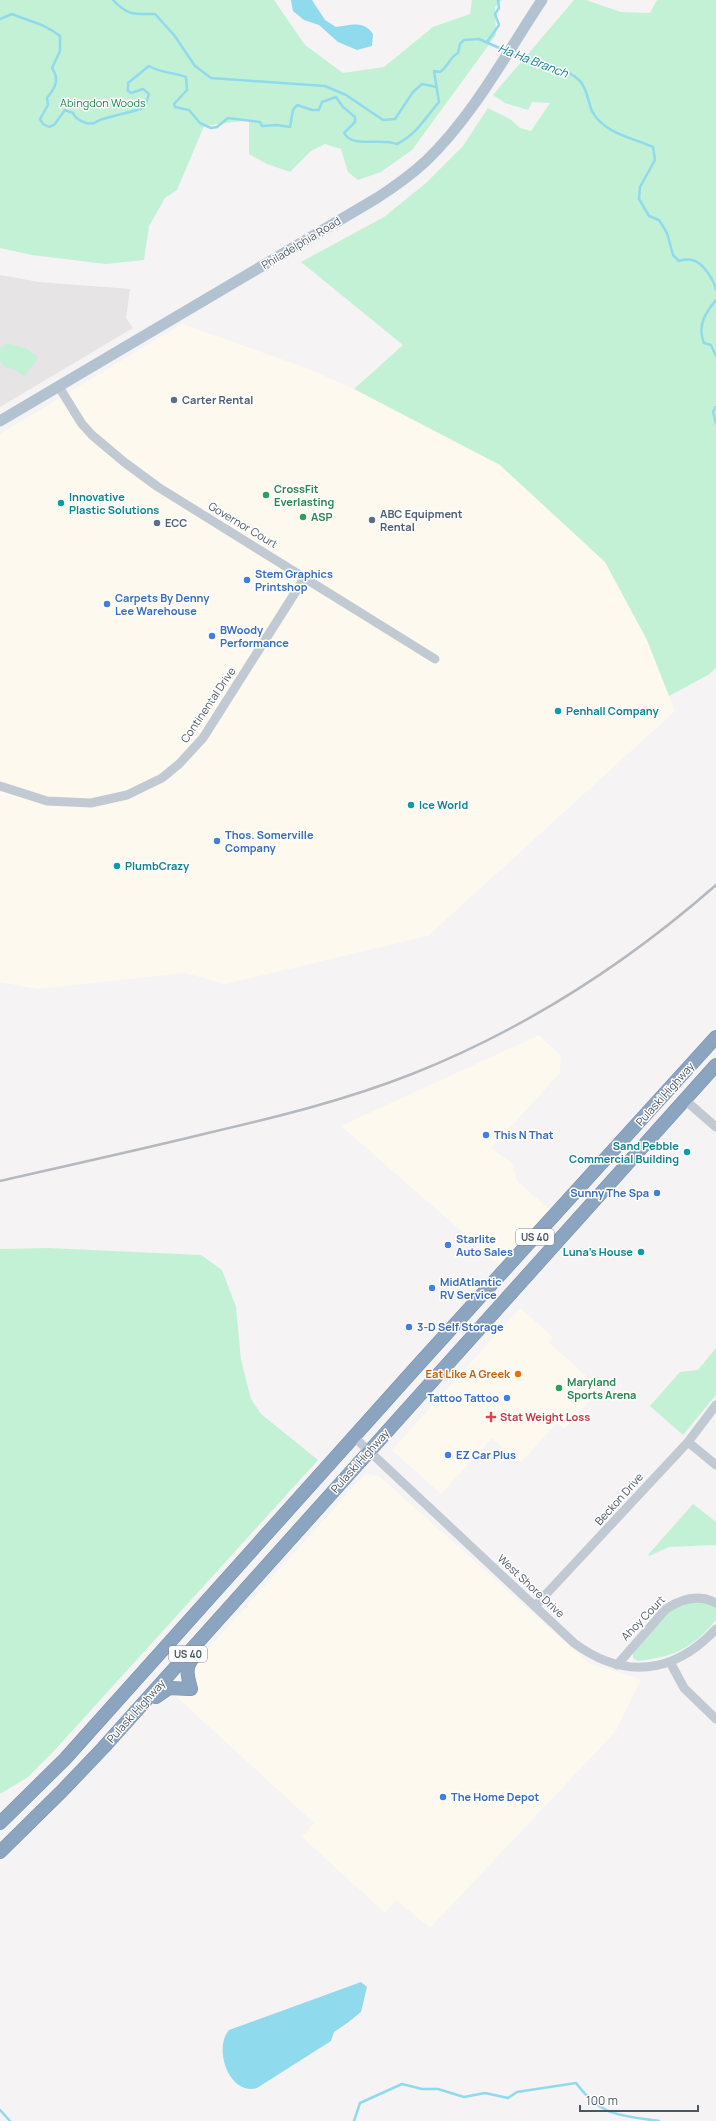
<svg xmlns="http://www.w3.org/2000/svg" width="716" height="2121" font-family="Manrope,sans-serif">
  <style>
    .commercial { fill: #fdf9ef }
    .education { fill: #e6e4e5 }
    .green { fill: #c3f1d5 }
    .water { fill: #90daee }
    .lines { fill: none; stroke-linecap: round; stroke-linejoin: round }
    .stream { stroke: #90daee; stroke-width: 2.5 }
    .highway-casing { stroke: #7690ad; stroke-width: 14 }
    .minor { stroke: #c1cad2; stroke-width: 9 }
    .major { stroke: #b3c2d1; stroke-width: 11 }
    .highway { stroke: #8ba5c1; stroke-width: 13 }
    .rail { stroke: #b5b8bd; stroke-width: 2.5 }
    .service-dot { fill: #5c6f8a; stroke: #fff; stroke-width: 1.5 }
    .leisure-dot { fill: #2e9e5b; stroke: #fff; stroke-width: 1.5 }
    .culture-dot { fill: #0f9aa8; stroke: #fff; stroke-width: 1.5 }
    .shop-dot { fill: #3f7fe0; stroke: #fff; stroke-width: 1.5 }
    .food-dot { fill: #e8710a; stroke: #fff; stroke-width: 1.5 }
    .health-dot { fill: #e0444e; stroke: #fff; stroke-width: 1.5 }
    .labels { text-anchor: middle; stroke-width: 3; stroke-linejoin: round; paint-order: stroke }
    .shield { fill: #fff; stroke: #808990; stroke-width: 1 }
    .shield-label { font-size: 10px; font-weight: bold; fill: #4a5661 }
    .park-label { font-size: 11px; fill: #17864f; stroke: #fff }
    .street-label { font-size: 11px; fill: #4a5661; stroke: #fff }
    .service-label { font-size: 11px; font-weight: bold; fill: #4e5e75; stroke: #fff; text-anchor: start }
    .leisure-label { font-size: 11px; font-weight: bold; fill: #27864d; stroke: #fff; text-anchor: start }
    .culture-label { font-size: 11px; font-weight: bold; fill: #0d838f; stroke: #fff; text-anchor: start }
    .shop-label { font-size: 11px; font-weight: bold; fill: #366cbe; stroke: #fff; text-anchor: start }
    .food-label { font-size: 11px; font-weight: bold; fill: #c56008; stroke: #fff; text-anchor: end }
    .health-label { font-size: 11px; font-weight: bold; fill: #be3a42; stroke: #fff; text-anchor: start }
    .water-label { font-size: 12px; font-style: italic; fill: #0c7c9b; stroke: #fff }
  </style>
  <rect width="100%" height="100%" fill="#f5f3f3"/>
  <!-- commercial -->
  <g class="commercial">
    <path d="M182,324l122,43 50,22 146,76 105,97 42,78 28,71 -247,225 -203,48 -40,-11 -147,16 -38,-7v-548z"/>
    <path d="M539,1035l22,21 -1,17 -69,75 21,15 5,18 32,28 -50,55 -158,-138z"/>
    <path d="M520,1308l33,29 -4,6 52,46 -37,40 -7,-6 -37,40 -28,-25 -51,56 -49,-44z"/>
    <path d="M371,1474l8,2 211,188 51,15 -25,52 -186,197 -34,-28 -11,13 -83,-76 12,-14 -144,-132 194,-216z"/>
  </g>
  <!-- education -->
  <path class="education" d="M0,275l39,7 91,7 -4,29 7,10 -133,79z"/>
  <!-- green -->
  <g class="green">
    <path d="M0,0h274l31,45 38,28 41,-6 49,-40 37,-13 2,-14h30l-7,7 1,28 -84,115 -31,22 -23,8 -10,-8 -7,-23 -16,-5 -14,7 -21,21 -23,-8 -18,-10v-34l-45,6 -27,64 -12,8 -16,28 -5,34 -38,4 -74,-9 -32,-7z"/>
    <path d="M574,0h12l35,12 29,1 7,-13h59v668l-8,7 -39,21 -22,-56 -42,-78 -105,-97 -146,-76 49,-44 -102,-83 83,-45 42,-34 37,-37 25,-38 22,11 10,9 11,3 19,-28 -18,-1 -4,8 -23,-7 -12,-8z"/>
    <path d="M8,343l19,6 11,8 -13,19 -12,-7 -7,-1 -6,-7v-13z"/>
    <path d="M48,1248l153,7 21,15 14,37 5,53 10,39 10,15 57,46 -265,292 -25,25 -28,17v-545z"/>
    <path d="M716,1348v47l-33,40 -33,-29 30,-34 18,-2z"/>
    <path d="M693,1504l23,18v23l-47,2 -20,9 -1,-1z"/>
    <path d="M693,1601l23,5v14c-22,27 -42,37 -78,41l-5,-3v-5l36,-42z"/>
  </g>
  <!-- water -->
  <g class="water">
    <path d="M291,0h21l13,20 11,7c14,-2 28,-7 37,7l-1,12 -15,4 -19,-8 -19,-17 -15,-5 -11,-9z"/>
    <path d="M361,1982l6,5 -6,25c-9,7 -17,14 -27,20l-3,9 -74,47c-28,8 -44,-40 -28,-58z"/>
  </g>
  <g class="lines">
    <!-- stream -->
    <g class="stream">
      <path d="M113,0c15,16 21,14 42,14l19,21 21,31 16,12 114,8 21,9 37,25 12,-1 18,-27 9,-8 15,3"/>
      <path d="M0,19l12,-5c17,7 33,10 48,22v15l-8,17c8,12 3,20 -5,30l1,7 -8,14 3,5 6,3 5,-2 11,-15 8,3c3,7 14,12 21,10 3,-1 6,-4 9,-4 14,-5 28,-6 42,-12l4,-13 -6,-5 -12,4 -3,-2v-8l21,-17c11,7 24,6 37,11l1,13 -13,14 1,3 14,3 11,13 11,5 6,-1 11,-9 32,4 2,4 15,-1 13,2 3,-17 4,-5 15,5h7l3,-8 14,-5 7,10 12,10v5l-11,11c9,16 36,4 53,11 19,-9 29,-27 42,-42l-5,-31 6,1c8,-5 9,-14 18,-19l2,-9 4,-4 15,-1 27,12"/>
      <path d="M487,42l12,-17 -4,-11 4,-6 -1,-8"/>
      <path d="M512,54c21,11 49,9 67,26 8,7 9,22 13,31 11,22 41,27 61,36l2,13 -15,27 -1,12 10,17 10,4 8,13 6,22 6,6c4,-1 9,-2 13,-1 11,2 22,20 24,30"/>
      <path d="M716,300c-11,13 -19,26 -12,43l7,2 5,11"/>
      <path d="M716,407l-3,5 3,11"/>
      <path d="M0,2110l10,11"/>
      <path d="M354,2121l6,-18 42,-19 20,5h16l26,8 21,-4 23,5 9,-6 59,-9c25,34 44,32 83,38"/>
    </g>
    <!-- highway casing -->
    <g class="highway-casing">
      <g id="highway">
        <path d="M156,1697l13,-9 22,1c-4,-16 -7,-21 5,-35"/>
        <path d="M0,1823l65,-64 354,-395 297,-327"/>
        <path d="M0,1852l62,-61 41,-43 613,-683"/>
      </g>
    </g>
    <!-- minor -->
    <g class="minor">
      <path d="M59,387l23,37 10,11 32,27 34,25 277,172"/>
      <path d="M0,786l47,15 44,2 36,-8 35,-17 17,-14 24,-26 102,-161"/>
      <path d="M685,1100l31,27"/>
      <path d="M354,1437l220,206c50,37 100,31 142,-14"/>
      <path d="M688,1442l28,23"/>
      <path d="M535,1606l153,-164 28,-37"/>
      <path d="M670,1662l14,26 32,31"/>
      <path d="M617,1665l49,-56c15,-10 33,-15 50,-6"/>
    </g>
    <!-- major -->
    <path class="major" d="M0,421l377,-223c17,-11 34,-23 49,-37 47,-45 80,-107 116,-161"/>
    <!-- highway -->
    <use href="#highway" class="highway"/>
    <!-- rail -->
    <path class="rail" d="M0,1181c69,-16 139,-31 208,-48 69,-16 138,-33 204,-59 113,-45 213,-109 304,-189"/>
  </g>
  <!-- markers -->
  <g class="service-dot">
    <circle cx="174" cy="400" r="4"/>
    <circle cx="372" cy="520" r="4"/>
    <circle cx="157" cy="523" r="4"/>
  </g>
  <g class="leisure-dot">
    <circle cx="266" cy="495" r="4"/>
    <circle cx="303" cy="517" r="4"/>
    <circle cx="559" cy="1388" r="4"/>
  </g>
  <g class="culture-dot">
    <circle cx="61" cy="503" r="4"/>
    <circle cx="558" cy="711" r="4"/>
    <circle cx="411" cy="805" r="4"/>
    <circle cx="117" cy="866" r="4"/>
    <circle cx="687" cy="1152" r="4"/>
    <circle cx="641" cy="1252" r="4"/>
  </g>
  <g class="shop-dot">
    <circle cx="247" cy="580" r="4"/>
    <circle cx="107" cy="604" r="4"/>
    <circle cx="212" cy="636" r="4"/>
    <circle cx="217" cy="841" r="4"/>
    <circle cx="486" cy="1135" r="4"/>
    <circle cx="657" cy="1193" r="4"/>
    <circle cx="448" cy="1245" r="4"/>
    <circle cx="432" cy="1288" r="4"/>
    <circle cx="409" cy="1327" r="4"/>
    <circle cx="507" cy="1398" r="4"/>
    <circle cx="448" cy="1455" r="4"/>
    <circle cx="443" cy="1797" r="4"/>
  </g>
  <circle class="food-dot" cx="518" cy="1374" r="4"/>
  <path class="health-dot" d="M489 1411h4v4h4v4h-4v4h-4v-4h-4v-4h4z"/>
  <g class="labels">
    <!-- shield labels -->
    <g class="shield">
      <rect x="516" y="1229" width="38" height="16" rx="3"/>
      <rect x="169" y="1646" width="38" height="16" rx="3"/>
    </g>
    <g class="shield-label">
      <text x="535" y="1241">US 40</text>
      <text x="188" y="1658">US 40</text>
    </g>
    <!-- park labels -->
    <g class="park-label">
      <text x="103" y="107">Abingdon Woods</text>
    </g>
    <!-- street labels -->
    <g class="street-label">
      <text transform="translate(301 243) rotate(-31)" y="4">Philadelphia Road</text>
      <text transform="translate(243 525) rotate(31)" y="4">Governor Court</text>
      <text transform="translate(208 705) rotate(-56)" y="4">Continental Drive</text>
      <text transform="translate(665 1094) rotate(-48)" y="4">Pulaski Highway</text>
      <text transform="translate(360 1461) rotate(-48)" y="4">Pulaski Highway</text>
      <text transform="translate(619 1499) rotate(-48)" y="4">Beckon Drive</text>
      <text transform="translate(531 1586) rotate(43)" y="4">West Shore Drive</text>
      <text transform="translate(643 1618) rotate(-46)" y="4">Ahoy Court</text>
      <text transform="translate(136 1711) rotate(-48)" y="4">Pulaski Highway</text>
    </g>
    <!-- service labels -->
    <g class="service-label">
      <text x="182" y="404">Carter Rental</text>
      <text x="380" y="518">ABC Equipment<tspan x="380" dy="13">Rental</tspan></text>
      <text x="165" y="527">ECC</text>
    </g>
    <!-- leisure labels -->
    <g class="leisure-label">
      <text x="274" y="493">CrossFit<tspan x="274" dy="13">Everlasting</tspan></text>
      <text x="311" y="521">ASP</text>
      <text x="567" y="1386">Maryland<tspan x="567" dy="13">Sports Arena</tspan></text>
    </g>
    <!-- culture labels -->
    <g class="culture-label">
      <text x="69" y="501">Innovative<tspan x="69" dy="13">Plastic Solutions</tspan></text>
      <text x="566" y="715">Penhall Company</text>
      <text x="419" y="809">Ice World</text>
      <text x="125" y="870">PlumbCrazy</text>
      <text x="679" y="1150" text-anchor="end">Sand Pebble<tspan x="679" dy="13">Commercial Building</tspan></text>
      <text x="633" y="1256" text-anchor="end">Luna's House</text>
    </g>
    <!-- shop labels -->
    <g class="shop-label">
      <text x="255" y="578">Stem Graphics<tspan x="255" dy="13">Printshop</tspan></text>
      <text x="115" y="602">Carpets By Denny<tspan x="115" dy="13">Lee Warehouse</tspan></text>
      <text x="220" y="634">BWoody<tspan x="220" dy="13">Performance</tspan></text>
      <text x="225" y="839">Thos. Somerville<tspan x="225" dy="13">Company</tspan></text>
      <text x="494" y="1139">This N That</text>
      <text x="649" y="1197" text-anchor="end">Sunny The Spa</text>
      <text x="456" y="1243">Starlite<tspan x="456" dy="13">Auto Sales</tspan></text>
      <text x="440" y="1286">MidAtlantic<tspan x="440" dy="13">RV Service</tspan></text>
      <text x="417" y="1331">3-D Self Storage</text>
      <text x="499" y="1402" text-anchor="end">Tattoo Tattoo</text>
      <text x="456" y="1459">EZ Car Plus</text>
      <text x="451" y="1801">The Home Depot</text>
    </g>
    <!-- food labels -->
    <g class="food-label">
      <text x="510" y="1378">Eat Like A Greek</text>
    </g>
    <!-- health labels -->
    <g class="health-label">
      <text x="500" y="1421">Stat Weight Loss</text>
    </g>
    <!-- water labels -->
    <g class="water-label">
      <text transform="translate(533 61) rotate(21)" y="4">Ha Ha Branch</text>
    </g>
  </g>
  <!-- scale -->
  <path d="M580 2105v6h118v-6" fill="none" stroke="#4a5661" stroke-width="2"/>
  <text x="586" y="2105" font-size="12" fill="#4a5661" stroke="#ffffff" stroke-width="3" paint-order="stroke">100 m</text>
</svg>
